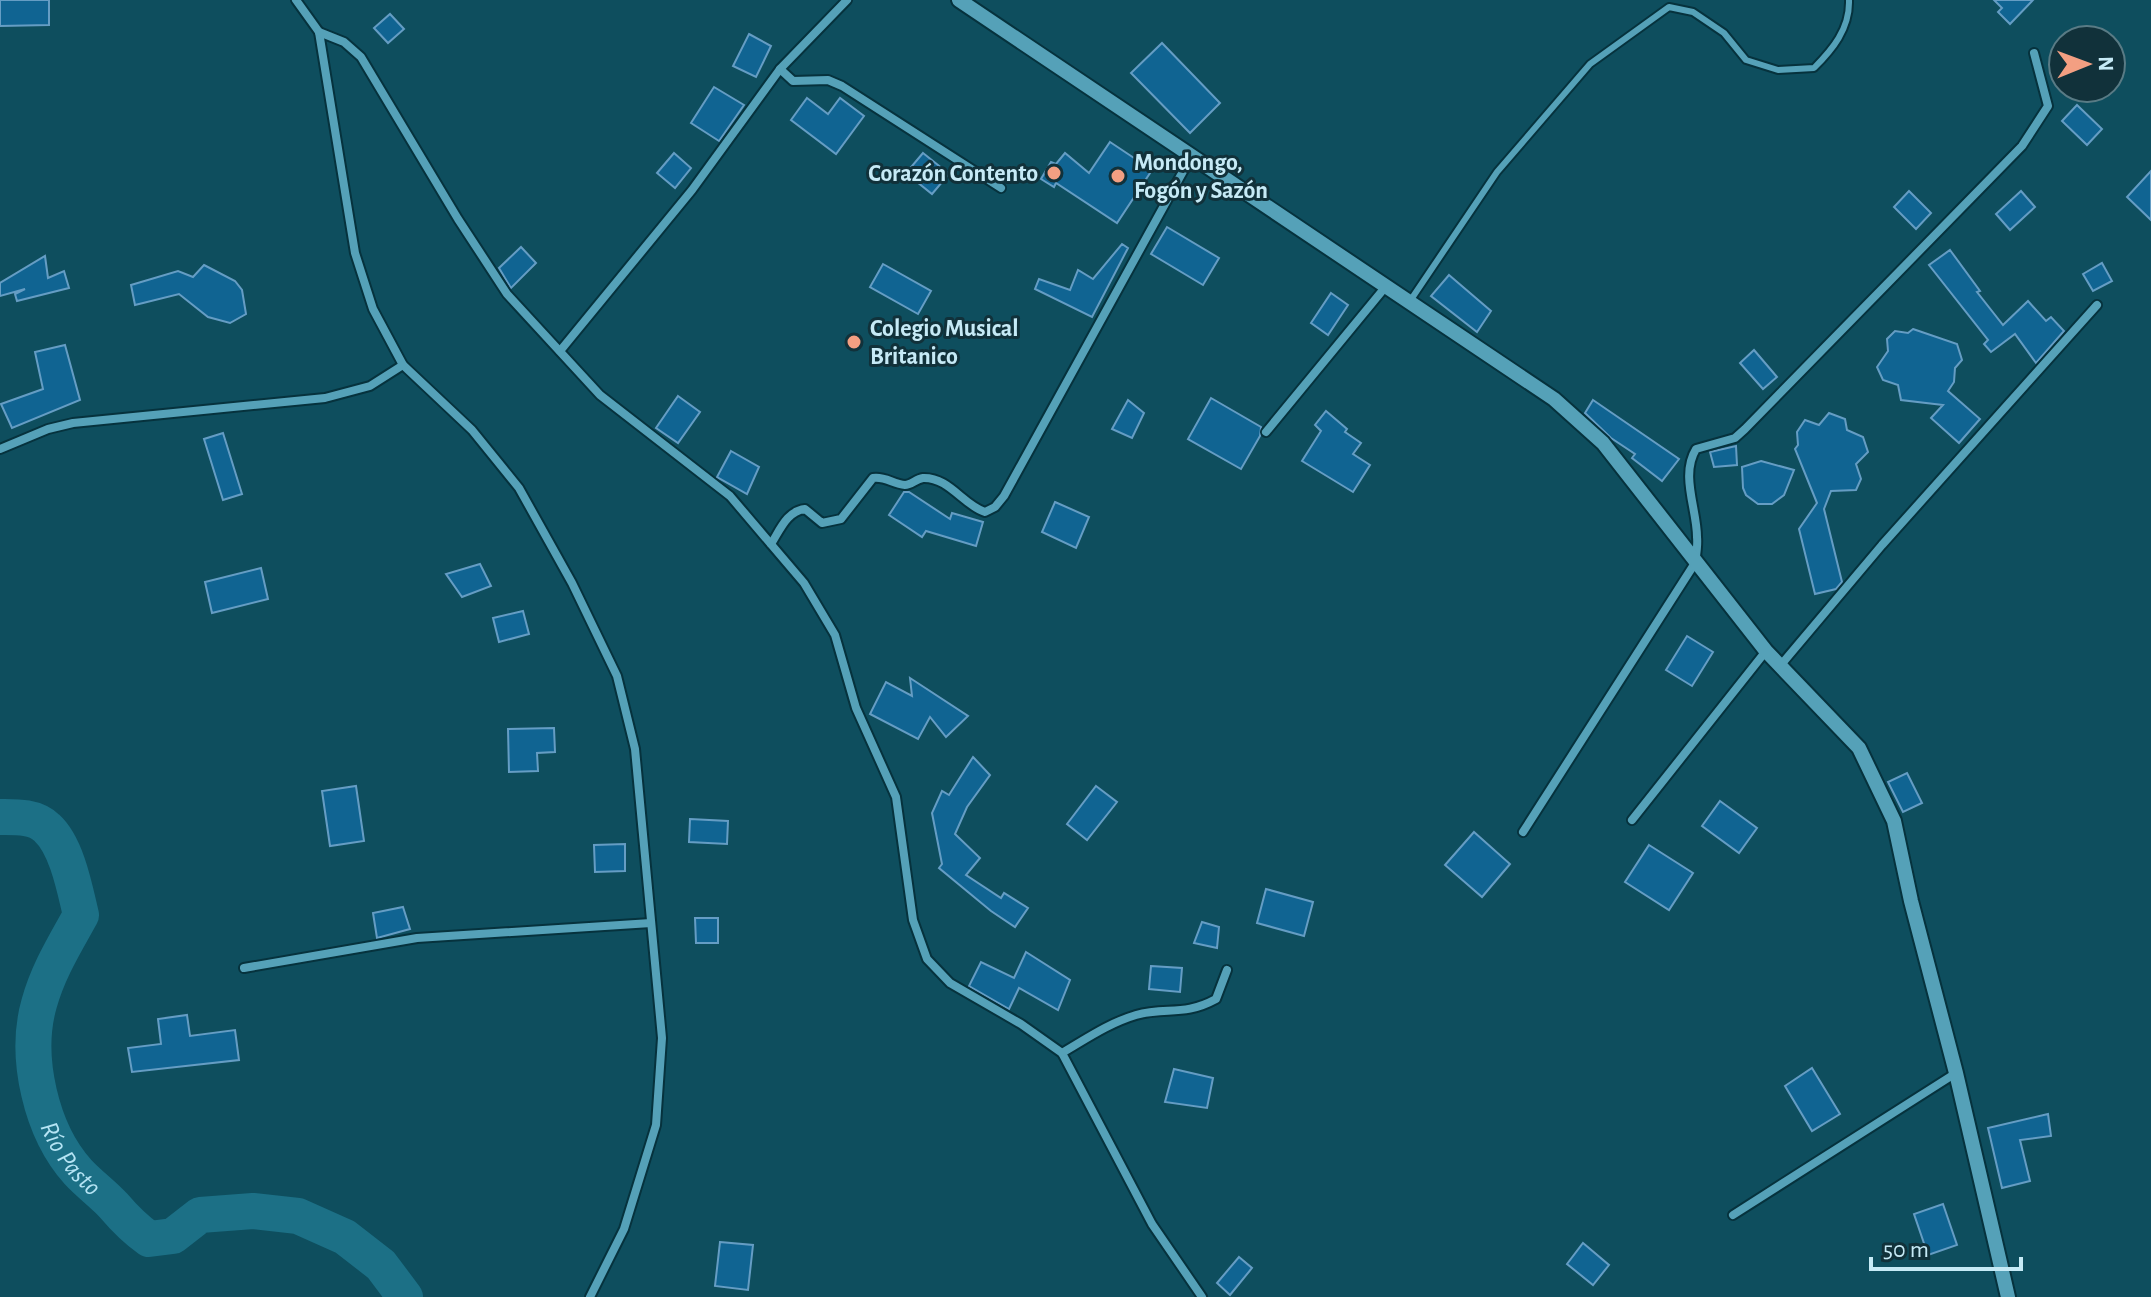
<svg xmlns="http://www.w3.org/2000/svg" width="2151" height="1297" font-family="'Alegreya Sans',sans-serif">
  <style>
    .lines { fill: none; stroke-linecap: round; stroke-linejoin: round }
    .river { stroke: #1c7086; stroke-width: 36 }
    .building { fill: #106492; stroke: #659dc4; stroke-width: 2 }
    .service-casing { stroke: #06323d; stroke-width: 10 }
    .minor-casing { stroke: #06323d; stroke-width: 12 }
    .tertiary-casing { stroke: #06323d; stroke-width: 18 }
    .service { stroke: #55a1b8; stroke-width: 6 }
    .minor { stroke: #55a1b8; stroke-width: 8 }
    .tertiary { stroke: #55a1b8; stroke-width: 14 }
    .poi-dot { fill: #f39f82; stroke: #11313a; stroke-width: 3 }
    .labels { text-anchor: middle; stroke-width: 6; stroke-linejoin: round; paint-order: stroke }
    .poi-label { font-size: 24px; font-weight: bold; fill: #c6eaf6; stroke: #11313a; text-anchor: start }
    .water-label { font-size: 26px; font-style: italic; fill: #b5e4f4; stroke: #11313a }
  </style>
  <rect width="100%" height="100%" fill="#0e4e5e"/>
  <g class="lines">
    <!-- river -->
    <path class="river" id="s1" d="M0,817c15,0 35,-1 47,11 20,18 28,62 34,87 -16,29 -33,56 -42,89 -15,53 2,127 39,168 11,12 25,22 36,34 11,13 21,23 35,33l24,-3 27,-21 53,-4 45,5 47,21 36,28 24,32"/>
  </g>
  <!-- building -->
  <g class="building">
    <path d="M0,0h49v25l-49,1z"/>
    <path d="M1994,0h39l-23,24 -12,-12 4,-4z"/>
    <path d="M390,14l14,15 -16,14 -14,-15z"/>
    <path d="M749,34l22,12 -15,31 -23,-11z"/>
    <path d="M1162,43l58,60 -30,30 -59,-60z"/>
    <path d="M714,87l30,18 -25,36 -28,-18z"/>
    <path d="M807,98l21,16 12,-16 24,18 -28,38 -45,-34z"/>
    <path d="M2077,105l25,24 -15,16 -25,-24z"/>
    <path d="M1110,142l42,28 -35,53 -61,-40 -2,4 -13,-8 10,-17 5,2 9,-11 24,20z"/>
    <path d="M674,153l17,15 -16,20 -18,-15z"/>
    <path d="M923,153l26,21 -17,20 -26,-21z"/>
    <path d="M2151,171v49l-24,-23z"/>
    <path d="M1909,191l22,22 -15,16 -22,-22z"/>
    <path d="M2021,191l14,16 -25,23 -14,-16z"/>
    <path d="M1167,227l52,31 -16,27 -52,-31z"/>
    <path d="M1122,244l6,4 -36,69 -57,-28 4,-10 31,11 8,-20 15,9z"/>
    <path d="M521,247l15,16 -25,25 -12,-20z"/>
    <path d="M1950,250l30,41 -3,1 26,33 25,-24 18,20 5,-4 13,14 -28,32 -21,-29 -24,18 -7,-8 4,-4 -59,-75z"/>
    <path d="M45,256l3,22 16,-7 5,17 -52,13 -2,-7 10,-5 -25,7v-13z"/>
    <path d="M2102,263l10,18 -19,10 -10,-17z"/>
    <path d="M883,264l48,27 -13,23 -48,-27z"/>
    <path d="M204,265l31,16 7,9 4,24 -16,9 -22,-6 -29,-23 -44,11 -4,-20 47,-14 15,6z"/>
    <path d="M1449,275l42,36 -14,21 -46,-36z"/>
    <path d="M1331,293l17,12 -20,30 -17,-12z"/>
    <path d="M1913,329l44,15 5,16 -7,8 -1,14 -6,9 32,28 -21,24 -28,-25 12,-13 -42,-5 -3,-15 -15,-5 -6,-13 11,-16 -1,-12 8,-8 13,2z"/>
    <path d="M65,345l15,55 -68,28 -11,-24 42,-15 -8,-37z"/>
    <path d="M1754,350l23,27 -14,12 -23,-26z"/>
    <path d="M678,396l22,16 -22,31 -22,-15z"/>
    <path d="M1211,398l50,29 -1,9 -19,33 -53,-30z"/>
    <path d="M1128,400l16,13 -12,25 -20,-9z"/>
    <path d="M1593,400l86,59 -17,22 -30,-23 3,-4 -24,-16 -26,-25z"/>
    <path d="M1326,411l21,18 -2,3 16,11 -8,11 17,11 -17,27 -51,-31 19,-30 -6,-6z"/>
    <path d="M1829,413l16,6 2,11 16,7 5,15 -12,12 5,15 -5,11 -25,1 -7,18 18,73 -6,7 -21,5 -16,-65 18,-26 -22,-54 3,-4 -1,-13 8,-12 14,5z"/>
    <path d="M223,433l19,61 -19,6 -19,-61z"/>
    <path d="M1736,446l1,19 -23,2 -4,-15z"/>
    <path d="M731,451l28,16 -12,27 -30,-17z"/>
    <path d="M1761,461l33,9 -10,25 -12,9h-14l-12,-9 -3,-7 -1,-21z"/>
    <path d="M904,492h5l41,27 2,-6 31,9 -7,24 -50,-15 -4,6 -33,-22z"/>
    <path d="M1055,502l34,15 -13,31 -34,-16z"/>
    <path d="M480,564l11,22 -29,11 -16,-23z"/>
    <path d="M261,568l7,31 -56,14 -7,-31z"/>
    <path d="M523,611l6,23 -30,8 -6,-24z"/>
    <path d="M1687,636l26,16 -21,34 -26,-16z"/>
    <path d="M910,678l58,38 -22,21 -16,-20 -12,22 -48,-25 16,-32 26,14z"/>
    <path d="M554,728l1,24 -18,1 1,18 -29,1 -1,-43z"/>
    <path d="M973,757l17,18 -23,32 -12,27 25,24 -14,17 35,23 3,-5 24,15 -13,19 -24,-16 -52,-43 3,-4 -10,-51 10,-22 7,4z"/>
    <path d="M1907,773l15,30 -19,9 -15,-30z"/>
    <path d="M356,786l8,55 -34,5 -8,-55z"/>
    <path d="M1096,786l21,16 -30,38 -20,-16z"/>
    <path d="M1720,801l37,27 -18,25 -37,-27z"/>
    <path d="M690,819l38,2 -1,23 -38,-2z"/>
    <path d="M1474,832l36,32 -28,33 -37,-32z"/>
    <path d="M625,844v27l-30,1 -1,-27z"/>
    <path d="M1649,845l44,28 -24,37 -44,-28z"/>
    <path d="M1266,889l47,13 -9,34 -47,-13z"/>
    <path d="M403,907l7,22 -33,9 -4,-25z"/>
    <path d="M695,918h23v25h-22z"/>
    <path d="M1202,922l17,5 -2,21 -23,-5z"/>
    <path d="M1026,952l44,28 -12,30 -39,-22 -10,21 -40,-23 12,-24 33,16z"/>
    <path d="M1151,966l31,2 -2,24 -31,-3z"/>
    <path d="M187,1015l3,21 45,-6 4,30 -107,12 -4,-24 33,-4 -3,-25z"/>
    <path d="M1812,1068l28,46 -28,17 -27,-45z"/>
    <path d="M1174,1069l39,9 -6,30 -42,-6z"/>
    <path d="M2048,1114l3,22 -31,4 10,41 -28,7 -14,-60z"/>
    <path d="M1943,1204l14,41 -29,10 -14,-41z"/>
    <path d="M720,1242l33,3 -5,45 -33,-4z"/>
    <path d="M1583,1243l26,22 -16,20 -26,-21z"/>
    <path d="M1239,1257l13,11 -22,27 -13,-12z"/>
  </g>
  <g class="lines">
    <!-- service casing -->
    <g class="service-casing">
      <path id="service" d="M1410,301l87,-129 93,-108 79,-57 24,5 31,21 22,27 32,10 36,-2c18,-18 36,-39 35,-68"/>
    </g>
    <!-- minor casing -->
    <g class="minor-casing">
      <g id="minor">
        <path d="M296,0l23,32 36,221 18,56 30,56 69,65 47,58 53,95 45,93 18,73 27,289 -6,87 -32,104 -34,68"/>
        <path d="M319,32l25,10 17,15 97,162 49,75 93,101 130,101 74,87 31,52 21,73 40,89 17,123 14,39 23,24 71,41 41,29 90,171 50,73"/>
        <path d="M780,69l13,12 35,-1 14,6 159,102"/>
        <path d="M560,351l132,-161 88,-121 67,-69"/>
        <path d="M1266,432l121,-147"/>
        <path d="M0,449l48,-20 25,-6 252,-25 45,-12 33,-21"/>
        <path d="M771,544c9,-14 16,-33 34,-35l17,14 19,-4 32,-41c12,-2 20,6 32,7 6,0 11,-6 18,-7 26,-1 40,27 62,34l10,-5 9,-11 188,-341"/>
        <path d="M1780,666l102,-121 215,-240"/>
        <path d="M1632,820l134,-169"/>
        <path d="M1523,832l172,-269c1,-8 3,-17 2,-26 0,-28 -17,-62 -1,-88l39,-11 10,-9 277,-283 26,-40 -14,-53"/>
        <path d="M244,968l173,-30 234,-15"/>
        <path d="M1062,1053c24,-14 47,-30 74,-38 30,-9 47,2 80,-16l11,-29"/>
        <path d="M1733,1215l223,-142"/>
      </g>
    </g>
    <!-- tertiary casing -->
    <g class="tertiary-casing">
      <path id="tertiary" d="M959,0l595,399 49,44 163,208 93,97 35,73 17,80 45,172 52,224"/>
    </g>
    <!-- service -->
    <use href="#service" class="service"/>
    <!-- minor -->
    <use href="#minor" class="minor"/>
    <!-- tertiary -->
    <use href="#tertiary" class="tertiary"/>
  </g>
  <!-- markers -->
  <g class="poi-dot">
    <circle cx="1054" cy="173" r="8"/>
    <circle cx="1118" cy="176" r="8"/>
    <circle cx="854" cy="342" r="8"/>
  </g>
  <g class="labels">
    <!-- poi labels -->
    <g class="poi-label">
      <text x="1134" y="170">Mondongo,<tspan x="1134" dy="28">Fogón y Sazón</tspan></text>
      <text x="1038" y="181" text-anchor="end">Corazón Contento</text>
      <text x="870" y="336">Colegio Musical<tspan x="870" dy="28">Britanico</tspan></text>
    </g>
    <!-- water labels -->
    <g class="water-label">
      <text dy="9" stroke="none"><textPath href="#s1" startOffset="406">Río Pasto</textPath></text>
    </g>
  </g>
  <!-- north arrow -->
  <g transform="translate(2087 64) rotate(89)"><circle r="38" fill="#11313a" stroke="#597b85" stroke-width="2"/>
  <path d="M0-6L14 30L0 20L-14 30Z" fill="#f39f82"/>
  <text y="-12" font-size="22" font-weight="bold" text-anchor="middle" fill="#c6eaf6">N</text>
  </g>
  <!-- scale -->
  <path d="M1871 1257v12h150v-12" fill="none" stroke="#c6eaf6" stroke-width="4"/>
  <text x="1883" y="1257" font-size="24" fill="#c6eaf6" stroke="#11313a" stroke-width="6" paint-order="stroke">50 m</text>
</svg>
